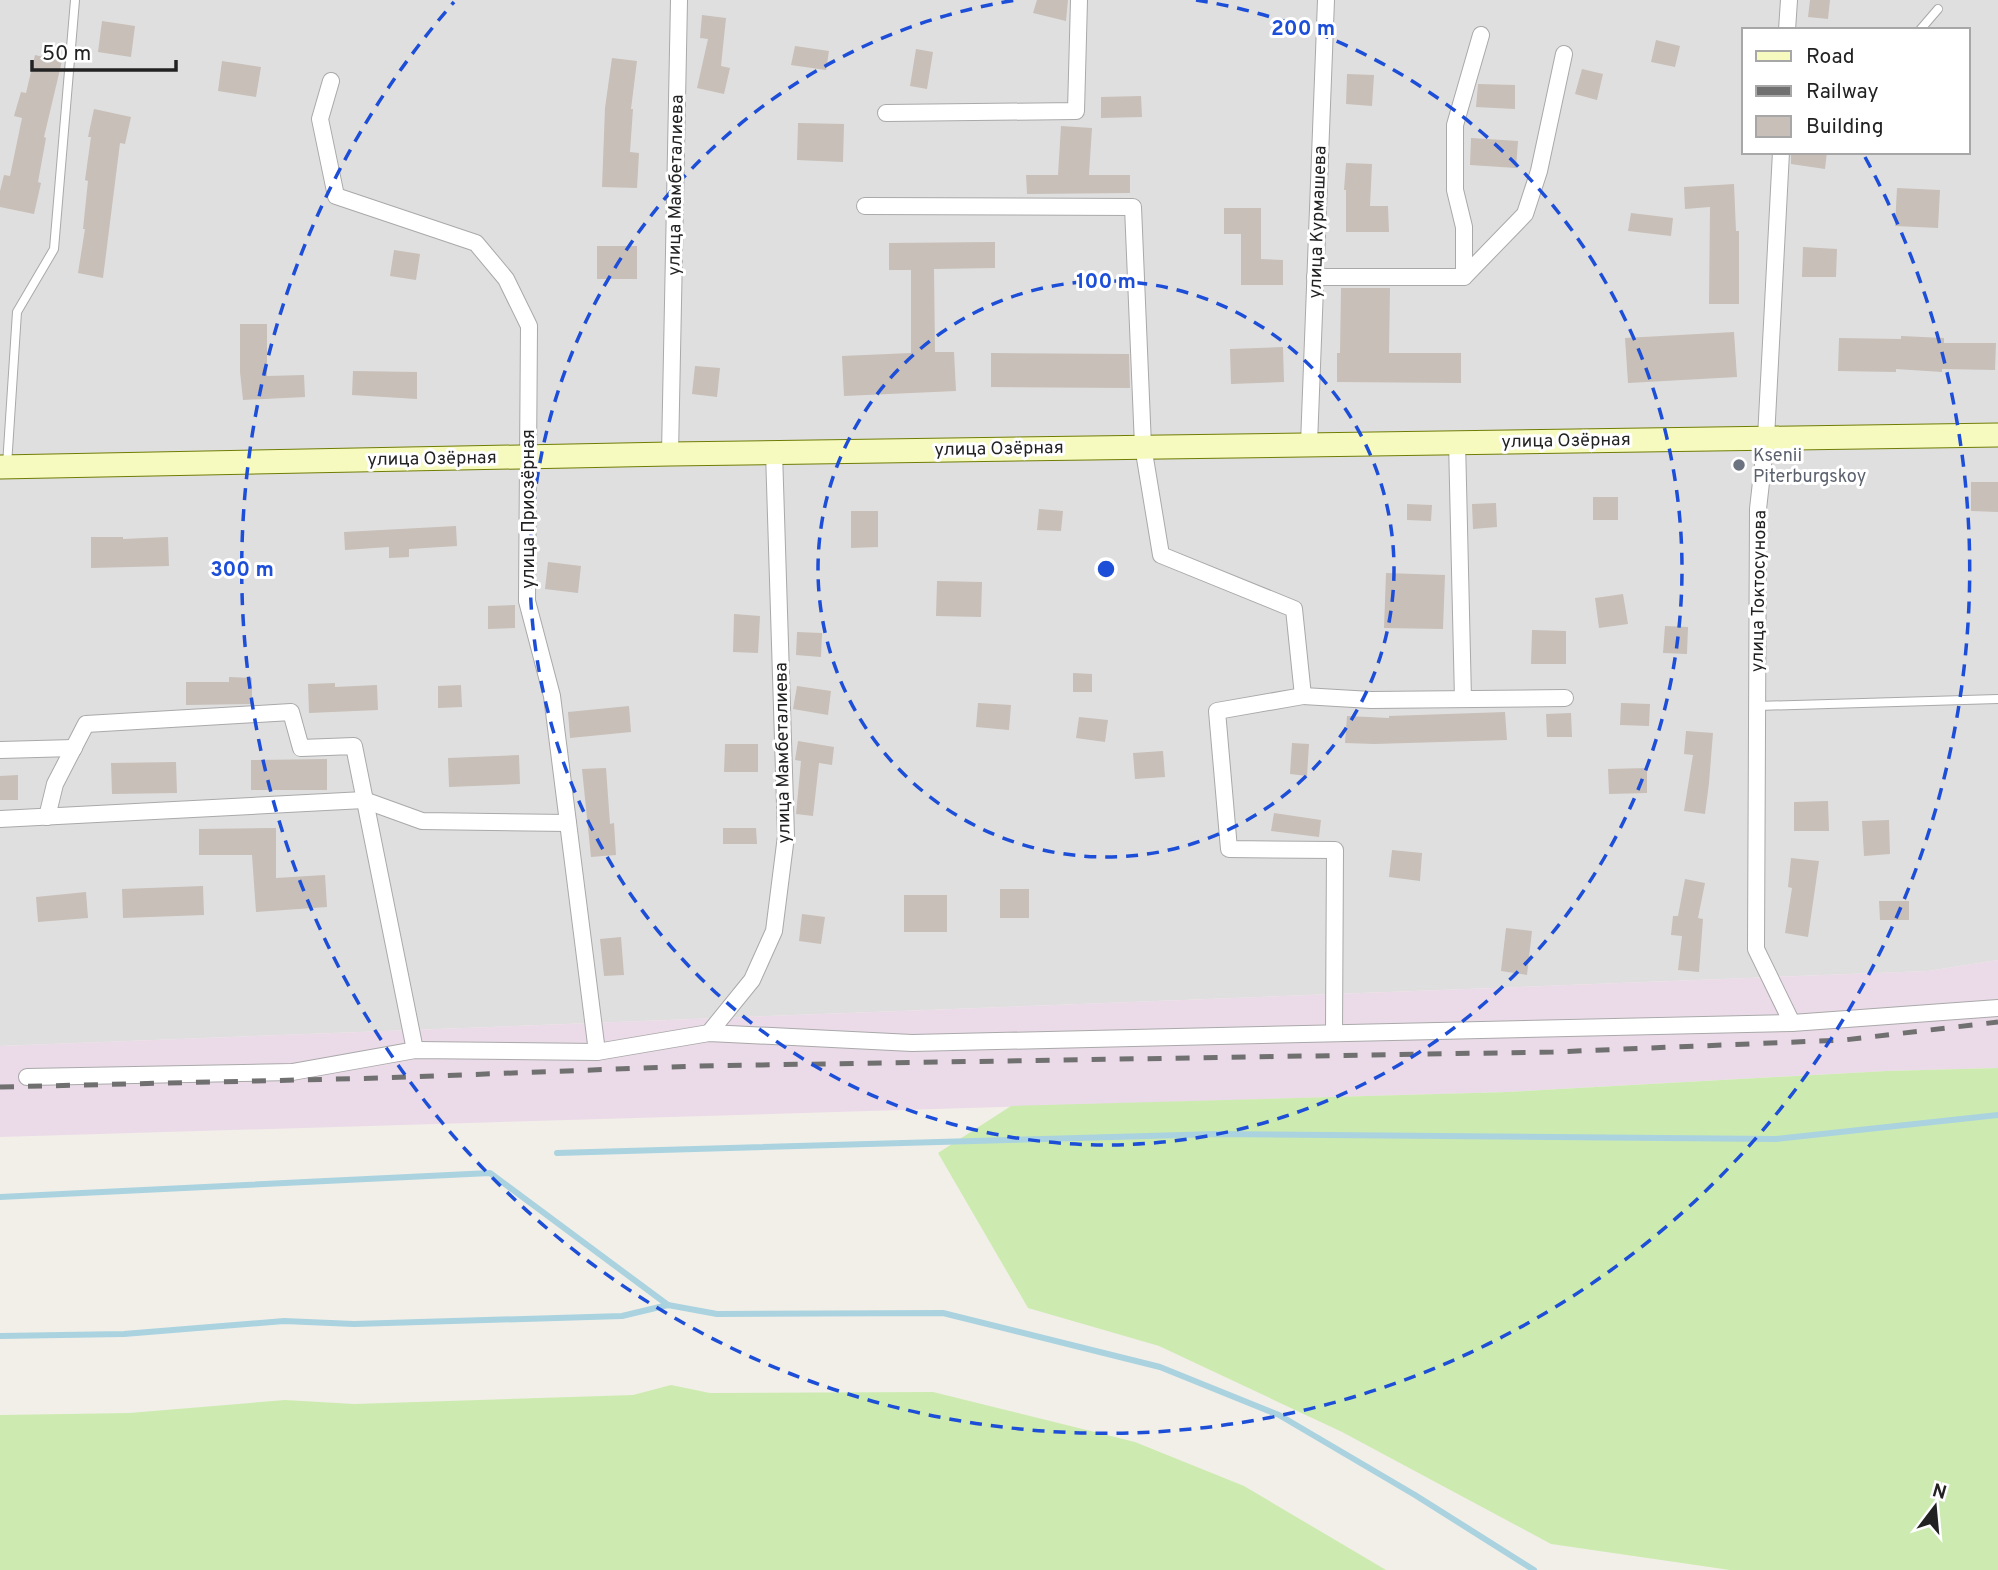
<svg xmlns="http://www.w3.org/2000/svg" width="1998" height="1570" font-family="Overpass,sans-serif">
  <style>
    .residential { fill: #e0dfdf; fill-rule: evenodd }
    .railway { fill: #ebdbe8 }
    .grass { fill: #cdebb0 }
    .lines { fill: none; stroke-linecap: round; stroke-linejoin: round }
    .stream { stroke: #aad3df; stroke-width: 6 }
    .building { fill: #c7bfb8 }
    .lane-casing { stroke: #a9a9a9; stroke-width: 10 }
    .street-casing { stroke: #a9a9a9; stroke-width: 18 }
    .secondary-casing { stroke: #707d05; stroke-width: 25 }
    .lane { stroke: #fff; stroke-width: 8 }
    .street { stroke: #fff; stroke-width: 16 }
    .secondary { stroke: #f7fabf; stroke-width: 23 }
    .rail { stroke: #707070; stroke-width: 5; stroke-dasharray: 14 14; stroke-linecap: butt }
    .ring { fill: none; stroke: #1d4ed8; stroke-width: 3.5; stroke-dasharray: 12 9 }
    .worship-dot { fill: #6b7280; stroke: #fff; stroke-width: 2.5 }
    .labels { text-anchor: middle; stroke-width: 6; stroke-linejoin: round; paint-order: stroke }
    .street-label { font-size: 18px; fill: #222; stroke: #fff }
    .worship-label { font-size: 18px; fill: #5b616d; stroke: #fff; text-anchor: start }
    .centre { fill: #1d4ed8; stroke: #fff; stroke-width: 3.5 }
    .ring-label { font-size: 21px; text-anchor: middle; font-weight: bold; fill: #1d4ed8; stroke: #fff; stroke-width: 6; stroke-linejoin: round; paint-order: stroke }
  </style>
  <rect width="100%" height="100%" fill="#f2efe9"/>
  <!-- residential -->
  <path class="residential" d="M0,0h1998v960l-70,11 -1928,75zM1744,30h224v122h-224z"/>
  <!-- railway -->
  <path class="railway" d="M1998,960v108l-112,3 -379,21 -1507,45v-91l1928,-75z"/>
  <!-- grass -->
  <g class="grass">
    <path d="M1998,1068v502h-268l-179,-26 -209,-112 -183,-86 -131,-38 -90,-155 73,-47 496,-14 379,-21z"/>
    <path d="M671,1385l39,8 223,-1 202,50 109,44 142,84h-1386v-155l129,-2 156,-13 69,4 279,-9z"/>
  </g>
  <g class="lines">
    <!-- stream -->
    <g class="stream">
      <path d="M557,1153l660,-19 559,5 222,-24"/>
      <path d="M0,1197l490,-24 178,132"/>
      <path d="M0,1336l124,-2 160,-13 70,3 268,-8 46,-11 49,9 226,-1 217,54 119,48 136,80 119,75"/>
    </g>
  </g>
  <!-- building -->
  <g class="building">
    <path d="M1037,0h31l-2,21 -33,-8z"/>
    <path d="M1810,0h20l-2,19 -20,-2z"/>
    <path d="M702,15l24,3 -5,48 9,2 -6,26 -27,-6 11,-49 -8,-1z"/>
    <path d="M102,21l33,5 -4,31 -33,-5z"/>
    <path d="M1656,40l24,6 -5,21 -24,-5z"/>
    <path d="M795,46l34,5 -3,19 -35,-5z"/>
    <path d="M916,49l17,3 -6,37 -17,-3z"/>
    <path d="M35,55l27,6 -18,76 2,1 -8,44 3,1 -7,31 -34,-7v-16l4,-16 6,1 12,-58 -8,-2 7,-24 5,1z"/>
    <path d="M612,58l25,3 -6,48h2l-3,43 9,1 -2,35 -35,-1 3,-79z"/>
    <path d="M222,61l39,6 -5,30 -38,-6z"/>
    <path d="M1582,69l21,5 -6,26 -22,-6z"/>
    <path d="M1347,74l27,1 -2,31 -26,-2z"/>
    <path d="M1478,84l37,1v24l-39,-2z"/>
    <path d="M1141,96l1,21 -41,1v-21z"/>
    <path d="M94,109l37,8 -6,27 -5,-1 -17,135 -25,-5 7,-44h-2l5,-48 -3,-1 6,-43h-3z"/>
    <path d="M798,123l46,1 -1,38 -46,-2z"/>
    <path d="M1061,126l31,2 -3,47h41v18l-103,1 -1,-19h32z"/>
    <path d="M1471,138l47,3 -2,27 -46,-3z"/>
    <path d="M1791,152h36l-2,17 -34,-5z"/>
    <path d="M1346,163l26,1 -2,42h18l1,26h-43v-42h-2z"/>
    <path d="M1734,184l2,47h3v73h-30l1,-97 -25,2 -1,-22z"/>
    <path d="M1897,188l43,2 -2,38 -43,-2z"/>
    <path d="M1224,208h37v51l22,1v25h-42v-51h-17z"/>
    <path d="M1631,213l42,5 -2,18 -43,-5z"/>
    <path d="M995,242v26l-61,1 1,83h19l2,39 -112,5 -2,-40 69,-3v-83h-22v-27z"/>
    <rect x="597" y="246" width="40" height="33"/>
    <path d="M1803,247l34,2 -1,28h-34z"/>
    <path d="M394,250l26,4 -4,26 -26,-4z"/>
    <path d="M1341,288h49l-1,65h72v30l-124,-1v-29h3z"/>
    <path d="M240,324h27v52l37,-1 1,22 -62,3 -3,-28z"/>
    <path d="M1734,332l3,45 -109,6 -3,-45z"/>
    <path d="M1901,336l43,2v5h52l-1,27 -53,-1v3l-46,-3v3l-58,-1 1,-33 62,1z"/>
    <path d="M1283,347l1,35 -53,2 -1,-35z"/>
    <path d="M991,353l138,1 1,34 -139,-1z"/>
    <path d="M695,366l25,2 -3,29 -25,-3z"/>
    <path d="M353,371l64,1v27l-65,-4z"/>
    <path d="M1971,482h27v30l-27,-1z"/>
    <rect x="1593" y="497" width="25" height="23"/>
    <path d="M1496,503l1,24 -24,2 -1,-25z"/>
    <path d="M1407,504l25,1 -1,16 -24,-1z"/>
    <path d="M1039,509l24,2 -2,20 -24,-1z"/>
    <path d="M851,511h27v36l-27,1z"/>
    <path d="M456,526l1,20 -48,3v8l-20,1v-11l-44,3 -1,-18z"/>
    <path d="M91,537h32v2l45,-2 1,29 -78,2z"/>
    <path d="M548,562l33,4 -3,27 -33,-4z"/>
    <path d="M1386,573l59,2 -2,54 -59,-1z"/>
    <path d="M937,581l45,1 -1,35 -45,-1z"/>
    <path d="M1623,594l5,30 -29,4 -4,-30z"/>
    <path d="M515,605v23l-27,1v-23z"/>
    <path d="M734,614l26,2 -2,37 -25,-1z"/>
    <path d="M1665,626l23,1 -1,27 -24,-1z"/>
    <path d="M1532,630l34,1v33h-35z"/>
    <path d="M797,632l25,1 -1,24 -25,-2z"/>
    <path d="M1073,673l19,1v18h-19z"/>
    <path d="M229,677l23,1v26l-66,1v-23h43z"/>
    <path d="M335,683v4l42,-2 1,25 -69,3 -1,-29z"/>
    <path d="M461,685l1,22 -24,1v-22z"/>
    <path d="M797,686l34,5 -3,24 -35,-6z"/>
    <path d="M978,703l33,2 -2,25 -33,-3z"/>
    <path d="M1621,703l29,1 -1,22 -29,-1z"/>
    <path d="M629,706l2,26 -61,6 -2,-26z"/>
    <path d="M1505,712l2,28 -133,4 -29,-1 2,-27 42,2v-2z"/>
    <path d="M1571,713l1,24h-25l-1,-23z"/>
    <path d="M1079,717l29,3 -3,22 -29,-4z"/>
    <path d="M1686,731l27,2 -4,50 -4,31 -21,-3 9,-56 -9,-1z"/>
    <path d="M798,741l36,6 -2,18 -13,-2 -6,53 -17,-2 5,-53 -6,-1z"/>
    <path d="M1292,743l17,1 -2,32 -17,-2z"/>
    <path d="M725,744h33v28h-34z"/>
    <path d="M1163,751l2,26 -30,2 -2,-26z"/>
    <path d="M519,755l1,29 -71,3 -1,-29z"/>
    <path d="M327,759v31h-76v-30z"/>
    <path d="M176,762l1,31 -65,1 -1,-31z"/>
    <path d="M606,768l4,56 4,-1 2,32 -25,2 -9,-88z"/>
    <path d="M1647,768v25l-38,1 -1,-25z"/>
    <path d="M18,775v25h-18v-24z"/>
    <path d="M1828,801l1,30h-35v-29z"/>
    <path d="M1274,813l47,7 -2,17 -48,-6z"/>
    <path d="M1889,820l1,34 -26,2 -2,-35z"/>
    <path d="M276,828v50l49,-3 2,32 -71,5 -4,-57h-53v-26z"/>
    <path d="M723,828h33l1,16h-34z"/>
    <path d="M1392,850l30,3 -2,28 -31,-4z"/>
    <path d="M1791,858l28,3 -11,76 -23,-4 7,-45 -4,-1z"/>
    <path d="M1685,879l20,4 -7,35 5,1 -4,53 -21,-2 4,-34 -11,-1 2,-19h5z"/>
    <path d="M203,886l1,29 -81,3 -1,-29z"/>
    <rect x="1000" y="889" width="29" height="29"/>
    <path d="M86,892l2,26 -50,4 -2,-25z"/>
    <rect x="904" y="895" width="43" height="37"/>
    <path d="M1879,901h30v19h-29z"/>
    <path d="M802,914l23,3 -4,27 -22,-3z"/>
    <path d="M1506,928l26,3 -5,44 -26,-4z"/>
    <path d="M621,937l3,38 -20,1 -4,-37z"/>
  </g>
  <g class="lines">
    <!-- lane casing -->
    <g class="lane-casing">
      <g id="lane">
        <path d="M1920,30l18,-21"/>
        <path d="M7,465l10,-153 37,-63 21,-249"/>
        <path d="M1758,706l240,-7"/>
      </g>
    </g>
    <!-- street casing -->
    <g class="street-casing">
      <g id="street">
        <path d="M1787,30l2,-30"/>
        <path d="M331,81l-11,38 16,77 140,47 30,36 23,47 -2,275 25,95 45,356"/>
        <path d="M886,113l190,-2 3,-111"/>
        <path d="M1781,152l-15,286 -8,71 -2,440 36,74"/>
        <path d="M865,206l268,1 10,239 18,109 133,54 9,87 -86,15 12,138 106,1 -1,182"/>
        <path d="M1315,277h149v-50l-9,-37v-65l26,-90"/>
        <path d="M1464,277l61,-63 14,-43 25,-117"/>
        <path d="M1457,441l6,258"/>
        <path d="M1309,444l17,-444"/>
        <path d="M670,454l9,-454"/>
        <path d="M1303,696l68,4 194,-2"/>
        <path d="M0,750l74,-2"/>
        <path d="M47,817l8,-33 31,-60 205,-12 10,36 53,-2 61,304"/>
        <path d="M0,819l364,-19 58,21 146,2"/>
        <path d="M709,1033l43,-53 22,-49 12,-95 -12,-384"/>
        <path d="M27,1077l265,-5 123,-22 182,2 112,-19 203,10 880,-20 206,-15"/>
      </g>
    </g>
    <!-- secondary casing -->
    <g class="secondary-casing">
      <path id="secondary" d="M0,467l670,-13 1328,-19"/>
    </g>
    <!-- lane -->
    <use href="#lane" class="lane"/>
    <!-- street -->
    <use href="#street" class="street"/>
    <!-- secondary -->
    <use href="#secondary" class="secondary"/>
    <!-- rail -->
    <path class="rail" d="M0,1087l381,-9 316,-12 856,-14 291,-12 154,-18"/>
  </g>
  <!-- distance rings -->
  <g class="ring">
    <circle cx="1106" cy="569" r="288"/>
    <path d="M1196 0A576 576 0 1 1 1016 0"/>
    <path d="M1865 157A864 864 0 1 1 454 2"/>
  </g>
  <!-- markers -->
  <circle class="worship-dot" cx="1739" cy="465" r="7"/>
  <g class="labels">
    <!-- street labels -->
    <g class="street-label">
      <text transform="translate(675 185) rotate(-89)" y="6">улица Мамбеталиева</text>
      <text transform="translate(1317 222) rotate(-88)" y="6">улица Курмашева</text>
      <text transform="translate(1566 440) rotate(-1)" y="6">улица Озёрная</text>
      <text transform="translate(999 448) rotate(-1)" y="6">улица Озёрная</text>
      <text transform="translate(432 458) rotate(-1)" y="6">улица Озёрная</text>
      <text transform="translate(528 509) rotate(-90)" y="6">улица Приозёрная</text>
      <text transform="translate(1758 591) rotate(-89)" y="6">улица Токтосунова</text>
      <text transform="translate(782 753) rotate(-91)" y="6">улица Мамбеталиева</text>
    </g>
    <!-- worship labels -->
    <g class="worship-label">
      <text x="1753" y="461">Ksenii<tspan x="1753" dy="21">Piterburgskoy</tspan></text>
    </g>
  </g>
  <circle cx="1106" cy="569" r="10" class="centre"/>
  <g class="ring-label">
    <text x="1303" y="35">200 m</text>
    <text x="1106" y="288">100 m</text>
    <text x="242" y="576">300 m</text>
  </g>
  <!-- legend -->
  <rect x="1742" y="28" width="228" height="126" fill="#ffffff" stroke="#a7a7a7" stroke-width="2"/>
  <rect x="1756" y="51" width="35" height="10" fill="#f7fabf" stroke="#a7a7a7" stroke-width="2"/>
  <text x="1806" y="63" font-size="21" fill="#222222">Road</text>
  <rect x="1756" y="86" width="35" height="10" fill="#707070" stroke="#a7a7a7" stroke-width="2"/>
  <text x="1806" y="98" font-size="21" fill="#222222">Railway</text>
  <rect x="1756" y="116" width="35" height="21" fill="#c7bfb8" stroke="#a7a7a7" stroke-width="2"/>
  <text x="1806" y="133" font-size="21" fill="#222222">Building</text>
  <!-- north arrow -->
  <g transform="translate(1935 1507) rotate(16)" stroke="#ffffff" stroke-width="5" paint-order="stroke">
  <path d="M0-5L12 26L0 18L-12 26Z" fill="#222222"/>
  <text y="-10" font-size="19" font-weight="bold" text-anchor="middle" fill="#222222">N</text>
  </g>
  <!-- scale -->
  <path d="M32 60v10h144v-10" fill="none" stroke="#222222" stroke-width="3.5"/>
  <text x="42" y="60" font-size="21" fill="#222222" stroke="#ffffff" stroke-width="5" paint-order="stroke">50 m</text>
</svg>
